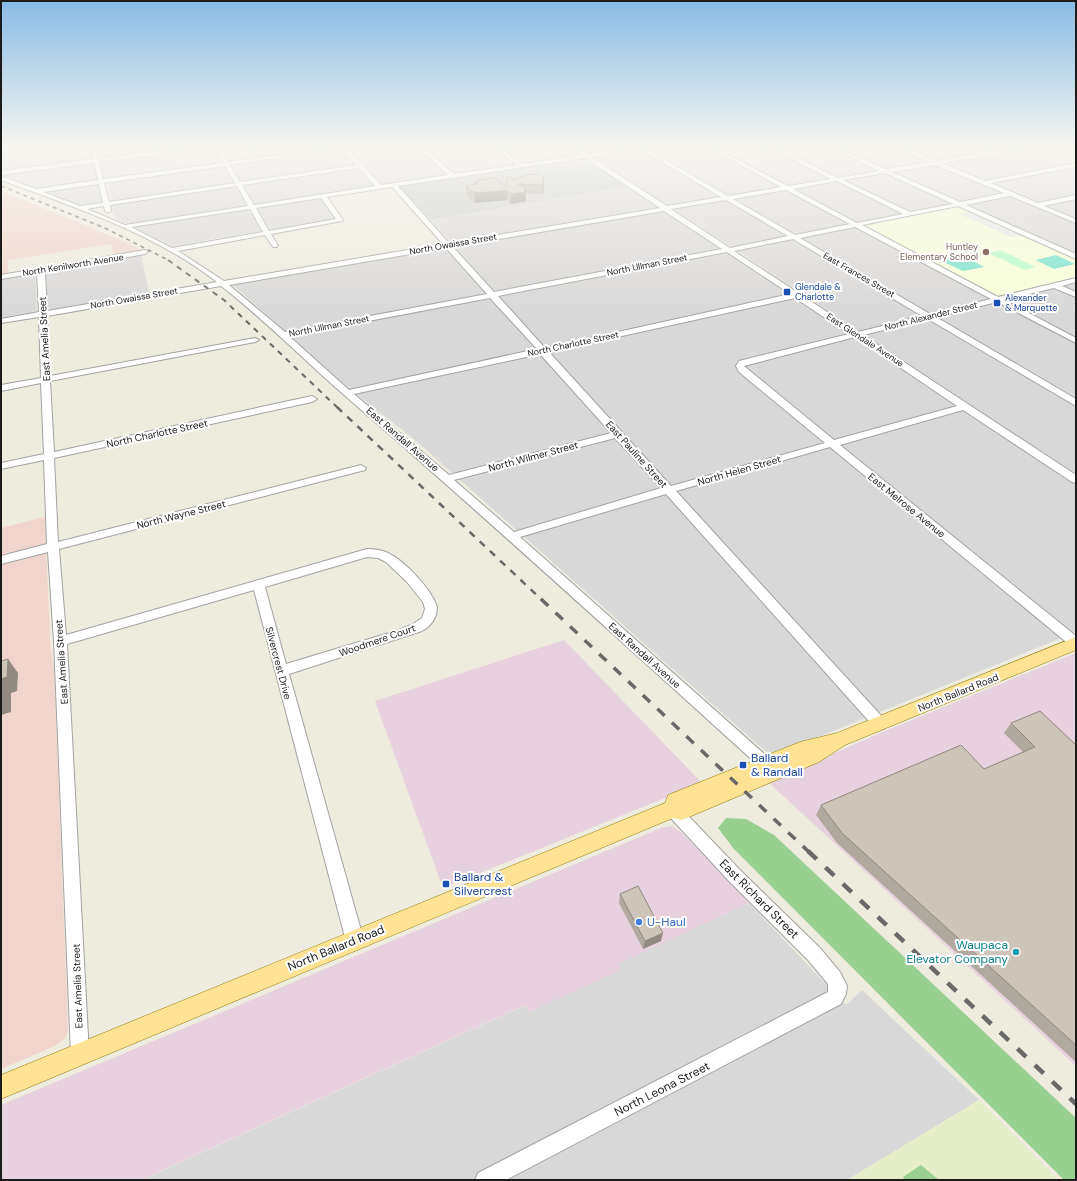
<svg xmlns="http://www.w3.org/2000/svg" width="1077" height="1181" font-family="'DM Sans',sans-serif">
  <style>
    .residential { fill: #d9d8d8 }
    .commercial { fill: #f0d4cd }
    .industrial { fill: #e7d1df }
    .education { fill: #f8ffd7 }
    .religious { fill: #c9c9c9 }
    .farmland { fill: #e5eec9 }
    .forest { fill: #99d091 }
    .park { fill: #b7fdc8 }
    .pitch { fill: #77e3cb }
    .parking { fill: #e7e7e7 }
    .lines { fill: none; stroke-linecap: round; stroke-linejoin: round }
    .minor-casing { stroke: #a2a2a2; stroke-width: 2 }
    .major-casing { stroke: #927a00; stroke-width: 1 }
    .minor { fill: #fff; fill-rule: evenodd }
    .major { fill: #ffe293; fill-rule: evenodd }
    .rail-far4 { stroke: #696969; stroke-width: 1.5; stroke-dasharray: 4 4; stroke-linecap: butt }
    .rail-far3 { stroke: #696969; stroke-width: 2; stroke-dasharray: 5.5 5.5; stroke-linecap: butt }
    .rail-far2 { stroke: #696969; stroke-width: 2.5; stroke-dasharray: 7 7; stroke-linecap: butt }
    .rail-far1 { stroke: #696969; stroke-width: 3.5; stroke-dasharray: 10 10; stroke-linecap: butt }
    .rail { stroke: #696969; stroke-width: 4.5; stroke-dasharray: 12 12; stroke-linecap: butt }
    .wall { fill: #b0a99f }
    .shaded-wall { fill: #908a82 }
    .building { fill: #cdc5b9; stroke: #908a82 }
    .education-dot { fill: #8d6e63; stroke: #fff; stroke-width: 1.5 }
    .transit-dot { fill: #1a4fb4; stroke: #fff; stroke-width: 1.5 }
    .shop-dot { fill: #3f7fe0; stroke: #fff; stroke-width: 1.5 }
    .culture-dot { fill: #0f9aa8; stroke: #fff; stroke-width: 1.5 }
    .labels { text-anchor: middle; stroke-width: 4; stroke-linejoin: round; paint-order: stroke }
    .far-street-label { font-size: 9px; fill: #1b1b1b; stroke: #fff }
    .far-education-label { font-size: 9px; fill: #785e54; stroke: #fff; text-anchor: end }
    .far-transit-label { font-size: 9px; fill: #164399; stroke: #fff; text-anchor: start }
    .street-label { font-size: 10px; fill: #1b1b1b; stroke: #fff }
    .near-transit-label { font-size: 12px; fill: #164399; stroke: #fff; text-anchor: start }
    .near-street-label { font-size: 12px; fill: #1b1b1b; stroke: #fff }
    .near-shop-label { font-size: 12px; fill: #366cbe; stroke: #fff; text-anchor: start }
    .near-culture-label { font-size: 12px; fill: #0d838f; stroke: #fff; text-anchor: end }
  </style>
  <rect width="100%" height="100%" fill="#eeebdf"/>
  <!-- residential -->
  <g class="residential">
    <path d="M11,148h79l3,11 -92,13v-23z"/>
    <path d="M98,148h86l-84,11z"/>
    <path d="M202,148h11l8,15 -116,16 -5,-18z"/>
    <path d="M221,148h108l-100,13z"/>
    <path d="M348,148h69l30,27 -65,10z"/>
    <path d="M425,148h68l22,16 -61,10z"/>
    <path d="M501,148h68l11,7 -57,9z"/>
    <path d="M579,148h49l-39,6z"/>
    <path d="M647,148h59l75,39 -51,9z"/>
    <path d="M715,148h53l63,30 -43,8z"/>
    <path d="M777,148h52l52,23 -42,6z"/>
    <path d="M837,148h59l32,14 -44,6z"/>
    <path d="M904,148h172v71l-63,-26z"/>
    <path d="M340,149l15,16 -114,17 -10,-18z"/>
    <path d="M640,149l83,48 -55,9 -75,-49z"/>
    <path d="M93,162l5,18 -62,8 -34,-13z"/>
    <path d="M935,164l141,59v251l-402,-265z"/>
    <path d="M223,165l10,18 -121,18 -6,-20z"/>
    <path d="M357,168l17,18 -119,19 -12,-21z"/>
    <path d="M98,182l4,20 -23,3 -35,-13z"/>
    <path d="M235,185l11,21 -116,18 -15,-6 -4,-14z"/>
    <path d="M628,186l31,21 -208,35 -20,-22z"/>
    <path d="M320,198l16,21 -65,11 -14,-22z"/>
    <path d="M248,209l13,22 -88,15 -39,-19z"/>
    <path d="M662,211h5l409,273v148l-297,121 -9,1 -5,-3 -351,-312 -68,-53 -113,-101 3,-2z"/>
    <path d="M141,255l8,38 -102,17 -1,-39z"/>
    <path d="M35,273l2,38 -36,7v-39z"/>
    <path d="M749,903l97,102 16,-15 117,110 -132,80h-705l384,-175 3,7 91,-42 -3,-6z"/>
  </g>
  <!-- commercial -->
  <g class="commercial">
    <path d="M1,191l129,53 13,7 -29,5 -3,-12 -103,16v14l-7,1z"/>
    <path d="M45,517l5,127 4,24 14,363 -3,7 -10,8 -54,23v-541z"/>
  </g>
  <!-- industrial -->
  <g class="industrial">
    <path d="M564,640l138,143 -259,105 -68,-187z"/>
    <path d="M1076,653v413l-308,-284 117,-51z"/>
    <path d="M671,826l10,6 68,71 -131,61 3,6 -92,42 -4,-7 -384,175h-140v-75l660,-277z"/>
  </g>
  <!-- education -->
  <path class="education" d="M956,206l5,1 115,52v18l-79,19 -133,-70z"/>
  <!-- religious -->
  <path class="religious" d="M584,157l44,29 -197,34 -33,-34z"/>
  <!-- farmland -->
  <path class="farmland" d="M979,1100l79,80h-211z"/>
  <!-- forest -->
  <g class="forest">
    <path d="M726,818l20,1 28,16 302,283v62h-12l-330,-331 -16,-21z"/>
    <path d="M921,1165l18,15h-34l-2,-3z"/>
  </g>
  <!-- park -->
  <path class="park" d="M1001,250l34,17 -10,3 -37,-17z"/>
  <!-- pitch -->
  <g class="pitch">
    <path d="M1056,255l19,9 -21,5 -18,-9z"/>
    <path d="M964,256l20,11 -21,4 -19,-9 1,-2z"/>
  </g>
  <!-- parking -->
  <path class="parking" d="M969,212l28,13 -2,1 3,1 3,-1 21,10h-10l-1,1 -52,-23z"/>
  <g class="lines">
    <!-- minor casing -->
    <g class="minor-casing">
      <g id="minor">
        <path d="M1,148h5l-5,2z"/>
        <path d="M91,148h4l3,11 86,-11h13l-3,2 -95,12 4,17 120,-16 -8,-15h4l9,14 101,-14h12l-111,17 10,17 116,-17 -15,-17h6l34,37 67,-10 -29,-27h5l30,26 63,-9 -22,-17h5l23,16 58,-9 -9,-7h5l10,6 42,-6h16l83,48 53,-9 -72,-39h5l74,38 43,-7 -61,-31h6l62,30 41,-7 -47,-23h6l48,21 43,-7 -31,-14h6l32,13 80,-13h9l-2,2 -81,13 43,18 91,-18v4l-85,16 47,20 38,-8v4l-32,7 32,13v4l-66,-27 -44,9 110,49v5l-118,-53 -96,19 136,72 78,-19v4l-14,4 14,6v5l-22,-9 -50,12 72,38v5l-79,-41 -61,15 140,82v7l-148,-87 -65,16 213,140v8l-4,-1 -109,-72 -123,35 236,191v12l-5,-2 -241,-199 -154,44 209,229 2,4 -2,4 -5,2 -5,-2 -209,-234 -146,43 250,222 2,4 -2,4 -5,2 -5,-2c-138,-125 -276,-251 -417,-373 -41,-36 -78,-74 -122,-108l-174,30 3,60 205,-38 4,2 -4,2 -205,39 4,71 258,-56 5,3 -5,3 -258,56 4,84 303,-77 5,3 -1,2 -306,79 7,86 301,-86c7,0 15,1 21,4 17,8 44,37 49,54 0,11 -6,19 -15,24l-133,43 75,267 -3,6 -6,3 -6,-3 -3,-6 -92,-351 -187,54 22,411 -2,7 -7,2 -7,-2 -2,-7 -17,-414 -6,-89 -47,12v-8l46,-12 -3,-84 -43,9v-6l43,-9 -3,-71 -40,8v-6l40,-7 -2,-61 -38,6v-4l38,-7 -2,-39 -36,6v-4l144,-25 3,2 -3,2 -100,18 2,39 170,-29c-63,-49 -143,-75 -216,-102v-4l35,13 62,-9 -4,-17 -93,12v-4l92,-12zM640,148v1l81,48 -54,9 -76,-49zM585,158l75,50 -211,35 -51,-57zM935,165l69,28 -44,9 -68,-30zM225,166l10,17 -126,19 -5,-19zM359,168l16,18 -121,19 -12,-20zM885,173l68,31 -43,8 -67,-32zM837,181l66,33 -46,9 -64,-34zM99,184l4,19 -23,3 -37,-14zM237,186l11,20 -123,19 -38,-16 17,-3 1,5 3,2 3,-2 -1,-6zM392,187l51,57 -219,37 -46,-30 87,-16 8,12h4l1,-1 -7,-12 71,-13 1,-1 -16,-23zM786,190l64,34 -55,11 -62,-36zM321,198l15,21 -67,12 -13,-23zM726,200l62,36 -58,12 -59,-39zM250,209l13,23 -91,16 -41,-21zM664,211l58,38 -228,43 -41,-45zM855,227l136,72 -61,15 -130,-76zM793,239l129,77 -64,16 -124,-81zM446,248l41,46 -202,38 -56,-47zM727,252l63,42 -245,54 -47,-52zM490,298l47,51 -188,41 -60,-54zM795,298l54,36 -110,27 -3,5 3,6 86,71 -154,43 -122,-134zM855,337l102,69 -123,34 -90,-74zM540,354l71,79 -162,42 -95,-81zM615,438l46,50 -147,44 -60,-52zM367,557l11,1 8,4 21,20 16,20 2,7 -3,9 -9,6 -14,6 -113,34 -21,-77z"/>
        <path d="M672,802l5,2 63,66 80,78 20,24 7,14 -1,8 -5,10 -335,176h-31l3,-7 350,-181v-8l-20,-24 -80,-80 -61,-66 -3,-5 3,-5z"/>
      </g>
    </g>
    <!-- major casing -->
    <g class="major-casing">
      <path id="major" d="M1076,637v13l-231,95 -26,17 -130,55 -7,3 -9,-2 -672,281v-24l664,-272 3,-8 132,-53 37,-9z"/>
    </g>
    <!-- minor -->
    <use href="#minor" class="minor"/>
    <!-- major -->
    <use href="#major" class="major"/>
    <!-- rail-far4 -->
    <path class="rail-far4" d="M1,186l104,42 65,33"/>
    <!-- rail-far3 -->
    <path class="rail-far3" d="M168,260l56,40 114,108"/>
    <!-- rail-far2 -->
    <path class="rail-far2" d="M337,407l205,193"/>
    <!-- rail-far1 -->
    <path class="rail-far1" d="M541,599l268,253"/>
    <!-- rail -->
    <path class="rail" d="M808,851l268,253"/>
  </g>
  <!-- wall -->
  <g class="wall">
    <path d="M544,178v10l-1,6h-17v7l-15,3 -4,-4 -32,3 -9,-8v-9l8,-1v-2h3v-2l28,5 9,-6z"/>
    <path d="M1011,723l65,22v317l-239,-219 -21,-28 5,-10 163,-36 39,-17 -19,-19z"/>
    <path d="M620,894l41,47 -18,8 -24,-46z"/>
  </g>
  <!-- shaded-wall -->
  <g class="shaded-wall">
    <path d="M544,178v10l-1,6v-9z"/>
    <path d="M526,189v12l-15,3v-10z"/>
    <path d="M507,191v9l-32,3 -1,-10z"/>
    <path d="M8,659l10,14 -1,18 -6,2v19l-10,3v-36z"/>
    <path d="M663,933l-2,8 -18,8 2,-8z"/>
  </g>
  <!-- building -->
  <g class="building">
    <path d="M528,174l12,1 4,3 -1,7 -25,-1 8,5 -2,1 2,2 -15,2 -4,-3 -33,2 -8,-7 10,-2 -2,-1 4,-1 -1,-1 3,-1 15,-2 10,8 3,-10 6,4z"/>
    <path d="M8,659l-1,18 -6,2v8v-26z"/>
    <path d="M1040,711l36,34v300l-234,-212 -21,-28 140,-60 23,24 51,-22 -24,-24z"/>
    <path d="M638,886l25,47 -18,8 -25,-47z"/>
  </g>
  <!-- sky -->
  <linearGradient id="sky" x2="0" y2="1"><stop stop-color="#89bbe4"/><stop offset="0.47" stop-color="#f7f6f1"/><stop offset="1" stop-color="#f7f6f1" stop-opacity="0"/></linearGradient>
  <rect width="1077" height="313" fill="url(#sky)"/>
  <!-- markers -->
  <circle class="education-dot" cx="986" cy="252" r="4"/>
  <g class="transit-dot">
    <rect x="783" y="288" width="8" height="8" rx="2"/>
    <rect x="993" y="299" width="8" height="8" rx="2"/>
    <rect x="739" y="761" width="8" height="8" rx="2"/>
    <rect x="442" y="880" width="8" height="8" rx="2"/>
  </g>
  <circle class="shop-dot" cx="639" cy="922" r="4"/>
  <circle class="culture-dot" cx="1016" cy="952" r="4"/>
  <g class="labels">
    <!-- far-street labels -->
    <g class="far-street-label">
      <text transform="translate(453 244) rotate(-10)" y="3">North Owaissa Street</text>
      <text transform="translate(73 265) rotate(-9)" y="3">North Kenilworth Avenue</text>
      <text transform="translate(647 265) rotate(-11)" y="3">North Ullman Street</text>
      <text transform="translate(859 275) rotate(30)" y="3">East Frances Street</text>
      <text transform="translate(134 298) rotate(-10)" y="3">North Owaissa Street</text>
      <text transform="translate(931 316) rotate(-14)" y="3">North Alexander Street</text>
      <text transform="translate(329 326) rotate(-11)" y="3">North Ullman Street</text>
      <text transform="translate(865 340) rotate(33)" y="3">East Glendale Avenue</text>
      <text transform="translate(573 344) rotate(-12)" y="3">North Charlotte Street</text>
    </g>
    <!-- far-education labels -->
    <g class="far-education-label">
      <text x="978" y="250">Huntley<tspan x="978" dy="10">Elementary School</tspan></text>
    </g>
    <!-- far-transit labels -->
    <g class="far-transit-label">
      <text x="795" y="290">Glendale &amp;<tspan x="795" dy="10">Charlotte</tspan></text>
      <text x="1005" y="301">Alexander<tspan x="1005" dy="10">&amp; Marquette</tspan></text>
    </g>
    <!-- street labels -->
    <g class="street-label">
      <text transform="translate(44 339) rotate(-93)" y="4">East Amelia Street</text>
      <text transform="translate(157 433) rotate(-12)" y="4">North Charlotte Street</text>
      <text transform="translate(403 439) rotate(41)" y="4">East Randall Avenue</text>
      <text transform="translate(637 454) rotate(48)" y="4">East Pauline Street</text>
      <text transform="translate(533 456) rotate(-15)" y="4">North Wilmer Street</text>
      <text transform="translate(739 470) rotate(-16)" y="4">North Helen Street</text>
      <text transform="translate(907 505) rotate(39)" y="4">East Melrose Avenue</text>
      <text transform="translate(181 514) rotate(-14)" y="4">North Wayne Street</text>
      <text transform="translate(377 640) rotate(-19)" y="4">Woodmere Court</text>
      <text transform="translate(645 655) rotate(42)" y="4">East Randall Avenue</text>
      <text transform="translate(61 662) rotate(-94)" y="4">East Amelia Street</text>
      <text transform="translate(279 663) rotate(75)" y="4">Silvercrest Drive</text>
      <text transform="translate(958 692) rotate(-22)" y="4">North Ballard Road</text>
      <text transform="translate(77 986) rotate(-92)" y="4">East Amelia Street</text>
    </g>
    <!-- near-transit labels -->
    <g class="near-transit-label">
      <text x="751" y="762">Ballard<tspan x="751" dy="14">&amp; Randall</tspan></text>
      <text x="454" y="881">Ballard &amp;<tspan x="454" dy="14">Silvercrest</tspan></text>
    </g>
    <!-- near-street labels -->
    <g class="near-street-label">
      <text transform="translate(759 899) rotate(45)" y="4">East Richard Street</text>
      <text transform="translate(336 948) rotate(-22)" y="4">North Ballard Road</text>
      <text transform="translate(662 1089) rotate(-27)" y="4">North Leona Street</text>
    </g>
    <!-- near-shop labels -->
    <g class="near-shop-label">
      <text x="647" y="926">U-Haul</text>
    </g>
    <!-- near-culture labels -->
    <g class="near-culture-label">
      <text x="1008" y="949">Waupaca<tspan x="1008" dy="14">Elevator Company</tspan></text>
    </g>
  </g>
  <!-- border -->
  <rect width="1077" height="1181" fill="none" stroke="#1b1b1b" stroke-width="4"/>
</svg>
